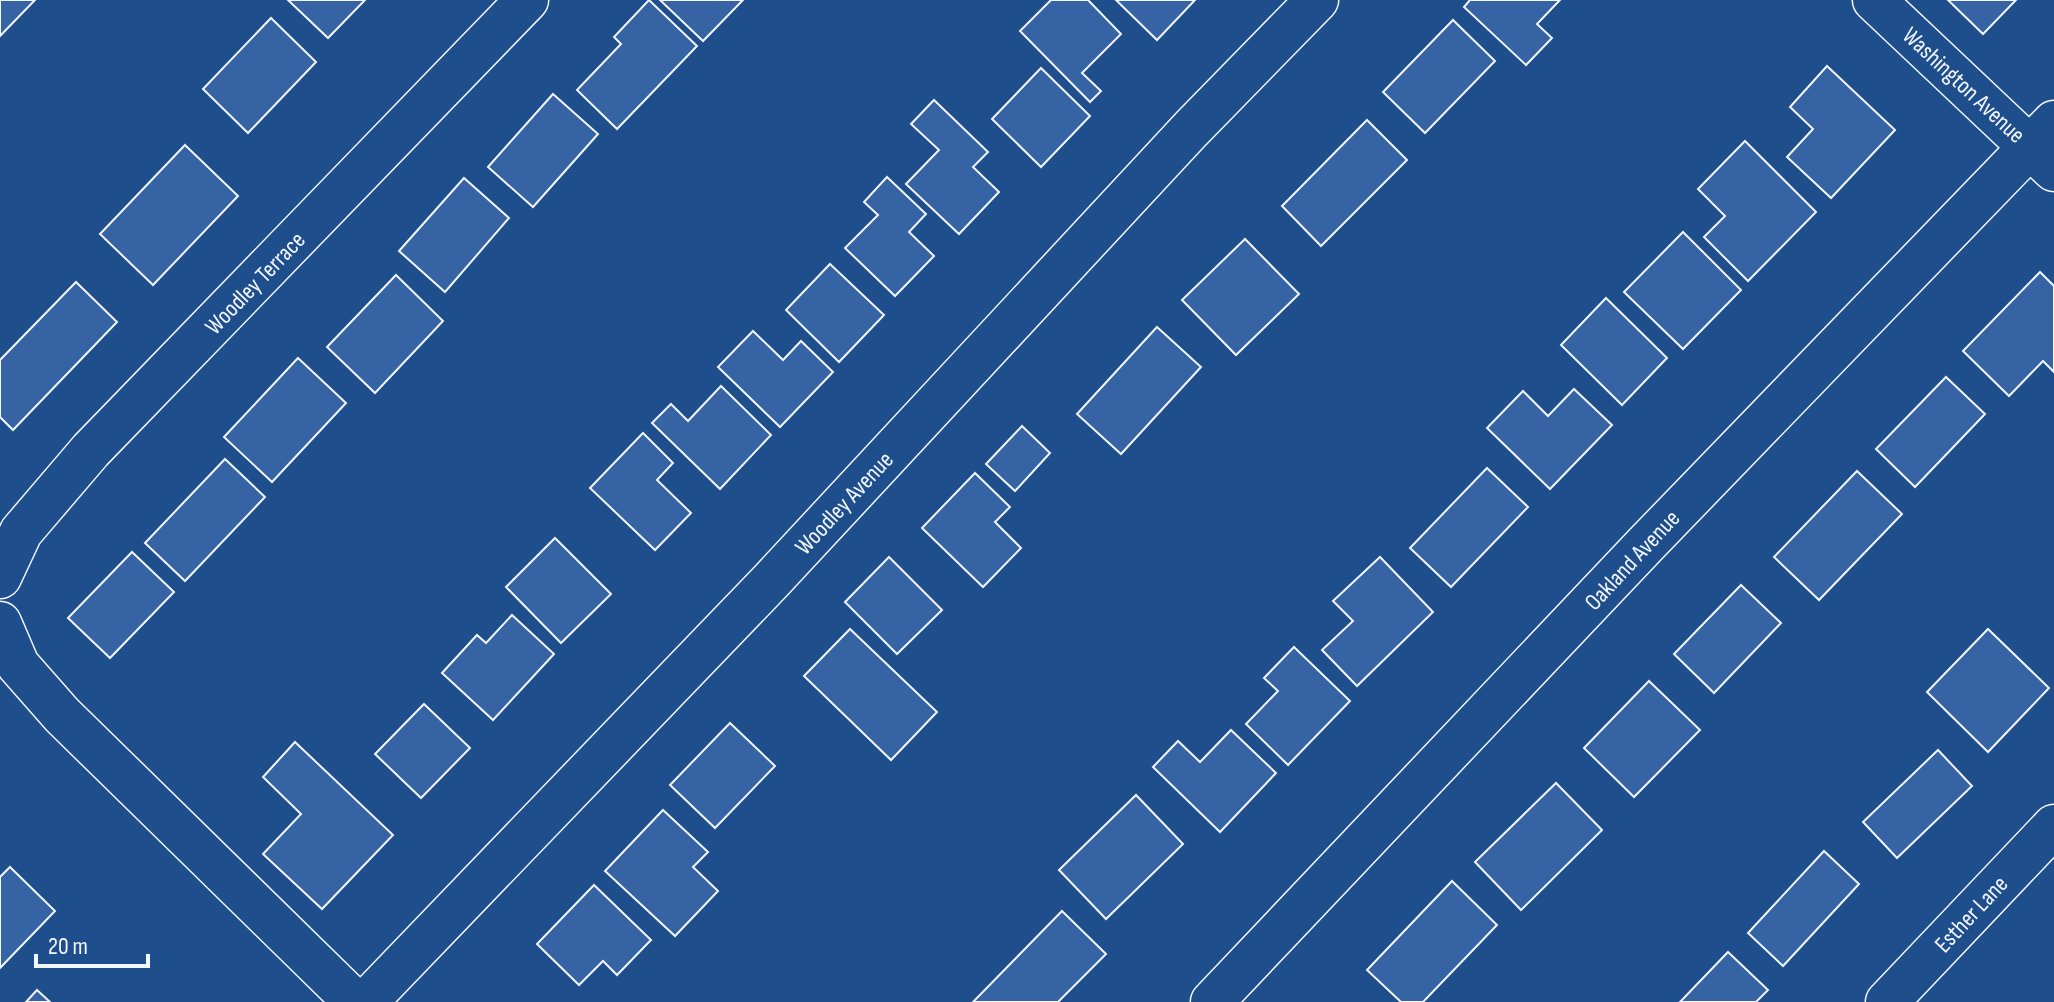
<svg xmlns="http://www.w3.org/2000/svg" width="2054" height="1002" font-family="'Sofia Sans Condensed',sans-serif">
  <style>
    .building { fill: #3563a3; stroke: #f2f6ff; stroke-width: 2 }
    .lines { fill: none; stroke-linecap: round; stroke-linejoin: round }
    .minor-casing { stroke: #f2f6ff; stroke-width: 45 }
    .minor { stroke: #1f4e8c; stroke-width: 42 }
    .labels { text-anchor: middle; stroke-width: 6; stroke-linejoin: round; paint-order: stroke }
    .street-label { font-size: 24px; fill: #f2f6ff; stroke: #1f4e8c }
  </style>
  <rect width="100%" height="100%" fill="#1f4e8c"/>
  <!-- building -->
  <g class="building">
    <path d="M0,0h35l-35,36z"/>
    <path d="M288,0h77l-37,38z"/>
    <path d="M649,0l48,46 -80,83 -40,-39 44,-46 -7,-7z"/>
    <path d="M660,0h83l-40,41z"/>
    <path d="M1051,0h37l33,34 -39,39 19,18 -11,11 -70,-71z"/>
    <path d="M1116,0h79l-38,40z"/>
    <path d="M1470,0h90l-23,24 15,14 -26,27 -62,-58z"/>
    <path d="M1948,0h68l-33,34z"/>
    <path d="M271,18l45,44 -68,71 -45,-44z"/>
    <path d="M1453,20l42,41 -70,72 -42,-41z"/>
    <path d="M1827,66l68,64 -64,68 -44,-41 26,-28 -23,-22z"/>
    <path d="M1041,68l49,48 -49,51 -49,-48z"/>
    <path d="M553,94l45,40 -65,73 -45,-40z"/>
    <path d="M934,100l54,52 -15,15 26,25 -40,42 -53,-50 33,-34 -28,-26z"/>
    <path d="M1367,120l40,40 -86,86 -39,-40z"/>
    <path d="M1745,141l71,71 -68,69 -44,-44 21,-21 -27,-27z"/>
    <path d="M185,145l53,51 -85,89 -53,-51z"/>
    <path d="M887,177l39,37 -17,18 25,24 -39,40 -50,-48 33,-33 -14,-13z"/>
    <path d="M464,178l45,40 -64,74 -46,-41z"/>
    <path d="M1683,232l58,58 -58,59 -59,-57z"/>
    <path d="M1245,239l54,55 -63,61 -54,-55z"/>
    <path d="M830,264l54,51 -45,47 -53,-52z"/>
    <path d="M2040,272l14,14v86l-11,-11 -34,35 -46,-45z"/>
    <path d="M396,275l47,46 -68,72 -48,-46z"/>
    <path d="M76,282l41,40 -104,108 -13,-13v-57z"/>
    <path d="M1606,298l61,60 -45,47 -61,-60z"/>
    <path d="M1157,327l44,40 -80,87 -44,-40z"/>
    <path d="M753,331l30,29 18,-19 32,31 -53,55 -62,-60z"/>
    <path d="M298,358l48,45 -74,79 -48,-45z"/>
    <path d="M1946,377l39,37 -70,73 -39,-38z"/>
    <path d="M721,386l50,49 -51,54 -68,-66 19,-19 17,17z"/>
    <path d="M1574,389l38,36 -62,64 -63,-61 36,-37 25,25z"/>
    <path d="M1022,426l28,27 -35,38 -29,-27z"/>
    <path d="M643,433l30,30 -16,17 34,33 -36,37 -65,-62z"/>
    <path d="M225,459l40,38 -80,84 -40,-38z"/>
    <path d="M1487,468l41,39 -77,80 -41,-39z"/>
    <path d="M1857,471l45,43 -83,86 -45,-43z"/>
    <path d="M975,473l35,34 -15,15 26,26 -38,39 -61,-59z"/>
    <path d="M555,538l56,56 -50,49 -55,-56z"/>
    <path d="M132,552l42,40 -64,66 -42,-40z"/>
    <path d="M889,557l53,53 -45,44 -52,-52z"/>
    <path d="M1380,557l53,55 -76,74 -35,-36 31,-29 -20,-20z"/>
    <path d="M1741,585l40,38 -67,70 -40,-39z"/>
    <path d="M512,615l42,39 -61,66 -51,-47 35,-38 9,8z"/>
    <path d="M850,629l87,83 -46,48 -87,-84z"/>
    <path d="M1988,629l61,59 -61,64 -61,-60z"/>
    <path d="M1294,647l56,54 -62,64 -42,-41 32,-33 -14,-13z"/>
    <path d="M1649,681l51,49 -66,67 -50,-49z"/>
    <path d="M424,704l46,44 -49,50 -46,-44z"/>
    <path d="M730,723l45,43 -60,62 -45,-43z"/>
    <path d="M1231,730l45,43 -56,59 -67,-65 25,-26 22,21z"/>
    <path d="M295,742l98,93 -71,74 -59,-55 38,-40 -38,-37z"/>
    <path d="M1938,750l34,36 -75,72 -34,-36z"/>
    <path d="M1556,783l46,47 -81,80 -46,-48z"/>
    <path d="M1136,795l47,49 -77,75 -47,-49z"/>
    <path d="M663,810l45,42 -15,15 25,24 -43,45 -70,-65z"/>
    <path d="M1824,851l35,33 -76,82 -35,-33z"/>
    <path d="M10,867l45,44 -55,57v-91z"/>
    <path d="M1452,881l45,44 -74,77h-22l-34,-32z"/>
    <path d="M594,885l57,55 -34,35 -14,-14 -24,24 -42,-41z"/>
    <path d="M1062,911l44,43 -48,48h-85z"/>
    <path d="M1728,952l40,38 -12,12h-76z"/>
    <path d="M37,990l13,12h-24z"/>
  </g>
  <g class="lines">
    <!-- minor casing -->
    <g class="minor-casing">
      <g id="minor">
        <path d="M1874,0l180,170"/>
        <path d="M0,577l21,-45 70,-82 436,-450"/>
        <path d="M0,623l18,42 44,50 293,287"/>
        <path d="M366,1002l405,-421 420,-452 126,-129"/>
        <path d="M1212,1002l434,-458 408,-422"/>
        <path d="M1887,1002l167,-176"/>
      </g>
    </g>
    <!-- minor -->
    <use href="#minor" class="minor"/>
  </g>
  <g class="labels">
    <!-- street labels -->
    <g class="street-label">
      <text transform="translate(1964 85) rotate(43)" y="8">Washington Avenue</text>
      <text transform="translate(255 283) rotate(-46)" y="8">Woodley Terrace</text>
      <text transform="translate(844 503) rotate(-47)" y="8">Woodley Avenue</text>
      <text transform="translate(1632 560) rotate(-47)" y="8">Oakland Avenue</text>
      <text transform="translate(1971 914) rotate(-47)" y="8">Esther Lane</text>
    </g>
  </g>
  <!-- scale -->
  <path d="M36 954v12h112v-12" fill="none" stroke="#f2f6ff" stroke-width="4"/>
  <text x="48" y="954" font-size="24" fill="#f2f6ff" stroke="#1f4e8c" stroke-width="6" paint-order="stroke">20 m</text>
</svg>
